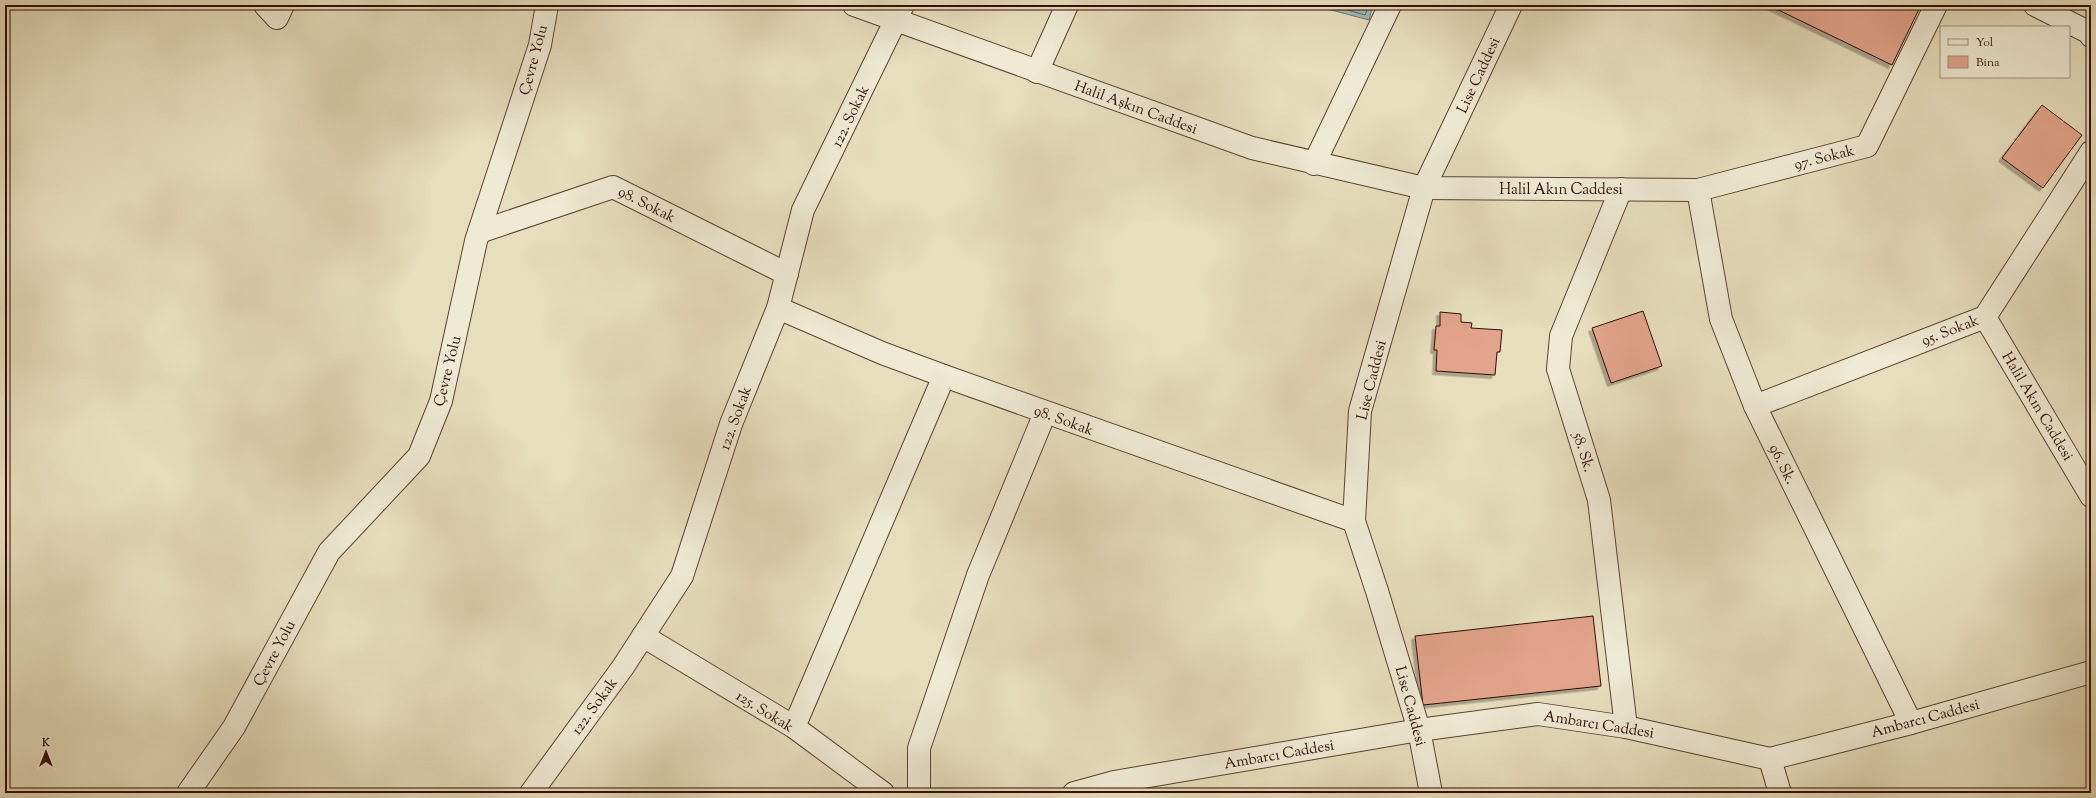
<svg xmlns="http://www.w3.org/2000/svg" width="2096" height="798" font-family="'Sorts Mill Goudy',serif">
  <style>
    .water { fill: #99bbb9; stroke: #6e7670 }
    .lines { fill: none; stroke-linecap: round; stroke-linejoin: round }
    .shore { stroke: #64645e; stroke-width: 1 }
    .building { fill: #e2a48b; stroke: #2e0e03; filter: url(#shadow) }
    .minor-casing { stroke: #5c4232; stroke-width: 24 }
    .minor { stroke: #efead4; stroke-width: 22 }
    .labels { text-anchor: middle; stroke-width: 4; stroke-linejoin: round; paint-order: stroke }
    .street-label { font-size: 15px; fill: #2e0e03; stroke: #efead4 }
  </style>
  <defs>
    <filter id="shadow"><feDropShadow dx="-3.5" dy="3.5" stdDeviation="0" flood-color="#0004"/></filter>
  </defs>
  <rect width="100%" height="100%" fill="#e7debd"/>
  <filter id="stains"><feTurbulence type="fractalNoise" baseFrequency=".005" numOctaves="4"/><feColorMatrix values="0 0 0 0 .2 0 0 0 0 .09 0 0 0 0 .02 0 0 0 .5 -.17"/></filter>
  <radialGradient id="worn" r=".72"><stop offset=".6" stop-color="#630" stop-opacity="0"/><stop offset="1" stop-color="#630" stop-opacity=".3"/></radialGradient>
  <!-- water -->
  <path class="water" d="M1325,5h48l-4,15 -45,-12z"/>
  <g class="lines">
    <!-- shore -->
    <path class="shore" d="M1330,5l35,10 4,-10"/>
  </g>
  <!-- building -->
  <g class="building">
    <path d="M1768,5h153l-29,60z"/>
    <path d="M2042,105l40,30 -39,53 -41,-30z"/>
    <path d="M1643,311l19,55 -51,17 -19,-55z"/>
    <path d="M1440,312l21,2v8l11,1 -1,5 31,2 -2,22h-3l-2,23 -59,-4 1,-21h-3l2,-24h4z"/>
    <path d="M1593,616l8,70 -178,19 -8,-69z"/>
  </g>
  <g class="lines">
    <!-- minor casing -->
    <g class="minor-casing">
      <g id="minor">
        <path d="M265,5l12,13 6,-13"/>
        <path d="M854,5l398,143 172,40 274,2 169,-44 69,-141"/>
        <path d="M2035,5l55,28 1,3"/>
        <path d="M1037,72l30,-67"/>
        <path d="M1314,164l76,-159"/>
        <path d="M1621,189l-60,147 -3,33 41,131 27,227"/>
        <path d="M1698,190l23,129 34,87 156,317"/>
        <path d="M479,232l134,-45 174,87"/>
        <path d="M778,308l104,45 62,23 410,145"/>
        <path d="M1985,317l106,179"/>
        <path d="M1755,406l230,-89 106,-165"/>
        <path d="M643,636l151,91 89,66"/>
        <path d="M794,727l150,-351"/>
        <path d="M1770,759l10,34"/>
        <path d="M188,793l46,-66 95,-175 90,-96 22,-55 35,-160 64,-196 7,-40"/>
        <path d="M531,793l92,-126 59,-91 49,-152 47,-116 25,-98 100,-205"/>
        <path d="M919,793v-45l59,-173 67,-162"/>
        <path d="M1074,793l40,-11 305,-52 119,-16 88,13 144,32 141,-36 180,-51"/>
        <path d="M1431,793l-12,-63 -42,-139 -23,-70 6,-110 64,-223 87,-183"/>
      </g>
    </g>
    <!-- minor -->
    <use href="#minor" class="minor"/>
  </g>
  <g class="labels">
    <!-- street labels -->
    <g class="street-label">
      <text transform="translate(533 60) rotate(-75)" y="5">Çevre Yolu</text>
      <text transform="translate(1478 75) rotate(-65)" y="5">Lise Caddesi</text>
      <text transform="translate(1136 107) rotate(20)" y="5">Halil Aşkın Caddesi</text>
      <text transform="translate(850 116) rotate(-64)" y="5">122. Sokak</text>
      <text transform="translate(1824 157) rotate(-14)" y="5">97. Sokak</text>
      <text x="1561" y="194">Halil Akın Caddesi</text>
      <text transform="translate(647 204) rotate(27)" y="5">98. Sokak</text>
      <text transform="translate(1950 330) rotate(-21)" y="5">95. Sokak</text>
      <text transform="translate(447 371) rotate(-76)" y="5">Çevre Yolu</text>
      <text transform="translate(1371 380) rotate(-76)" y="5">Lise Caddesi</text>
      <text transform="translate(2038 406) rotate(59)" y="5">Halil Akın Caddesi</text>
      <text transform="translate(735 418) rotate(-70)" y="5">122. Sokak</text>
      <text transform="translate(1064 420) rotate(20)" y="5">98. Sokak</text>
      <text transform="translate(1584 452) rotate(73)" y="5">58. Sk.</text>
      <text transform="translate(1783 464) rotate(64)" y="5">96. Sk.</text>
      <text transform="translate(274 653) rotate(-62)" y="5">Çevre Yolu</text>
      <text transform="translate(594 706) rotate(-54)" y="5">122. Sokak</text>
      <text transform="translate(1411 706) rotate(75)" y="5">Lise Caddesi</text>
      <text transform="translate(765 711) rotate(32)" y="5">125. Sokak</text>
      <text transform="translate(1925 718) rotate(-15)" y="5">Ambarcı Caddesi</text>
      <text transform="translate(1599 724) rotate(9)" y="5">Ambarcı Caddesi</text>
      <text transform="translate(1279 754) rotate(-10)" y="5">Ambarcı Caddesi</text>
    </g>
  </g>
  <!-- margin -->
  <rect width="2096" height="798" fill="none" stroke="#e7debd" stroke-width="20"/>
  <rect x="6" y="6" width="2084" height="786" fill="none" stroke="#2e0e03" stroke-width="2"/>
  <rect x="10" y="10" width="2076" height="778" fill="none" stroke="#2e0e03"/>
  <!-- legend -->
  <rect x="1940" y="26" width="130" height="52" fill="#efead4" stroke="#a29280"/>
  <rect x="1948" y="39" width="20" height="6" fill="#efead4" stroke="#a29280"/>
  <text x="1976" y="46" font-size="12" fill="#2e0e03">Yol</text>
  <rect x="1948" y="56" width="20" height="12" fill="#e2a48b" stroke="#a29280"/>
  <text x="1976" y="66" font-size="12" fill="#2e0e03">Bina</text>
  <!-- north arrow -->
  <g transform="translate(46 752)" stroke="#efead4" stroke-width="3" paint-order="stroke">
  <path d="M0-3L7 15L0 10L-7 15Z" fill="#2e0e03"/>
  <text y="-6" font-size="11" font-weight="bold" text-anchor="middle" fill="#2e0e03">K</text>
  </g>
  <rect width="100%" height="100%" filter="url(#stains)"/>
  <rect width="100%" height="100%" fill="url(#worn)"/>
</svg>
